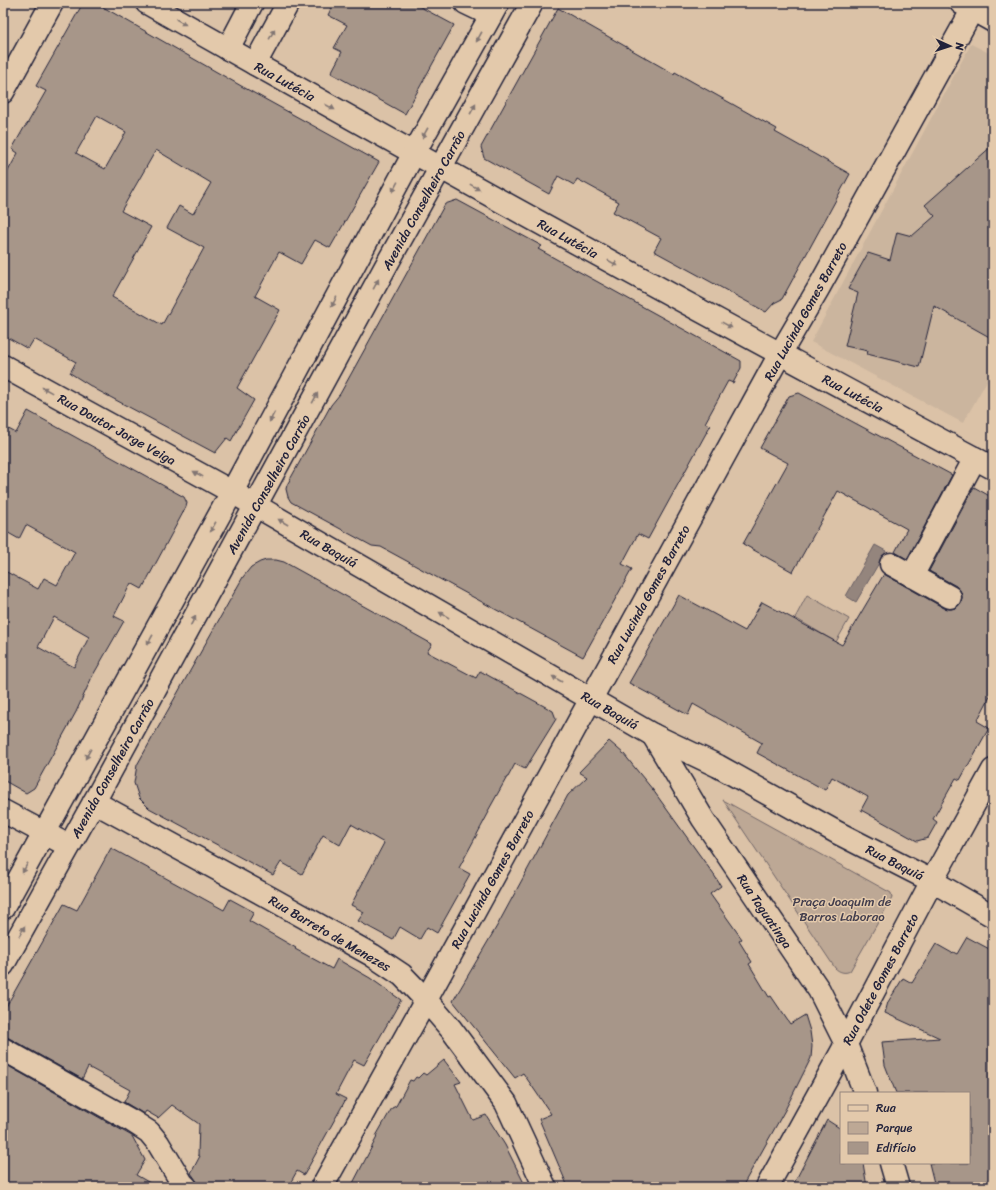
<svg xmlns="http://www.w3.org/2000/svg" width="996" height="1190" font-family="Sriracha,sans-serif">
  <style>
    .built { fill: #cbb59e }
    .green { fill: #bda895; stroke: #706568 }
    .water { fill: #94857d; stroke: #665d63 }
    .building { fill: #a79689; stroke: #22223b; fill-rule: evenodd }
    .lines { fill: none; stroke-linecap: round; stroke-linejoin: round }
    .minor-casing { stroke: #22223b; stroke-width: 25 }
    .major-casing { stroke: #22223b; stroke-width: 25 }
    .minor { stroke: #e3c9ab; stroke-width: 22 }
    .major { stroke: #e3c9ab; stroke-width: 22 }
    .oneway { fill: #827673 }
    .labels { text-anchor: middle; stroke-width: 3; stroke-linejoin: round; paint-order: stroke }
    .street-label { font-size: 13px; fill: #22223b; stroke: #e3c9ab }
    .park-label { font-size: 13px; fill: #413d4d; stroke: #e3c9ab }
  </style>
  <rect width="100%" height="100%" fill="#dbc2a7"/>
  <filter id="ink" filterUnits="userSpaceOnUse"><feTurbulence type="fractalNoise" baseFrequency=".025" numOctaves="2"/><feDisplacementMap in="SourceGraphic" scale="8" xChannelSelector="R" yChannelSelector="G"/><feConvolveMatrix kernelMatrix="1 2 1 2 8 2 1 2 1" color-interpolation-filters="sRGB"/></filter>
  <g filter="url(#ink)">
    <!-- built -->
    <path class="built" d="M971,44l22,11v315l-30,53 -152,-81z"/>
    <!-- green -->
    <g class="green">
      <path d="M807,595l42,24 -13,23 -41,-24z"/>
      <path d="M723,800l168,93 1,5 -42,73c-5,3 -11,1 -15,-3z"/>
    </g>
    <!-- water -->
    <path class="water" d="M875,545l11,6 -30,51 -10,-6z"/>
    <!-- building -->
    <g class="building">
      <path d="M83,3h13l147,84 136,75 -49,86 -15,-8 -14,24 -22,-12 -24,44 25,14 -43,78 17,12 -23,41 -4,-3 -12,15 -118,-63 -27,-17 6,-11 -42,-23 -6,10 -25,-14v-155l15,-27 -6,-4 13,-23h1l20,-35 -10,-5zM97,116l29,16 -21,37 -29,-16zM156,150l55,33 -18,31 -14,-8 -12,22 37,20 -42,77 -50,-28 39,-70 -30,-16z"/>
      <path d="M334,3h79l41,22 -49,89 -74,-41 11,-21 -8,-4 13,-23 -19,-10z"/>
      <path d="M558,8l116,66 1,-2 102,57 -2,3 75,42 -68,125 -8,4 -8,9 -112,-61 7,-13 -48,-26 6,-10 -42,-23 -3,6 -16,-9 -9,18 -65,-36 -3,-11z"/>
      <path d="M993,145v194l-59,-33 -15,61 -52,-13 1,-3 -23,-5 13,-53 -10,-4 20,-36 22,7 7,-28 15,4 23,-20 -10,-11z"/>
      <path d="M457,200l85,46 -4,3 203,112v7l-8,15 -5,-2 -23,42 5,3 -62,113 -10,-5 -16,30 10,5 -49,88 -202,-110 -9,-1 -81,-44 -3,-5 -2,-8 1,-4 44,-80 9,-11 105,-190z"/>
      <path d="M799,393l153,82 -45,84 -12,-7 12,-23 -69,-38 -45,81 -50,-28 45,-81 -28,-15 29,-52z"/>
      <path d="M28,411l156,86 3,6 -1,4 -44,82 -11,-6 -17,33 10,5 -32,56 -16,35 -42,76 -8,5 -23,-13v-210l35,19 6,-11 13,7 18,-33 -49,-27 -7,14 -16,-9v-104l13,7zM54,617l35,20 -15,30 -36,-20z"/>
      <path d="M974,487l19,11v193l-16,30 12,7 -29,52 -4,-2 -23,41 4,3 -9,16 -11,3 -56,-31 7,-13 -36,-20 -7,13 -68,-37 5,-10 -69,-39 -5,11 -59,-32 50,-88 66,36 17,-29 80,43 42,-71 60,34 6,1 6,-1 5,-5 1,-6 -2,-7 -4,-4 -27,-15z"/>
      <path d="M266,560h10l8,2 148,82 -5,8 49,26 4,-7 73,40 3,8 -31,50 -10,-5 -7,13h-1l-19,34 1,1 -30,56 11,6 -33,59 -10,-6 -7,12 -20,-12 -7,13 -35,-19 6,-9 -13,-7 33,-62 -33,-19 -11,21 -17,-10 -21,39 -21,-12 -8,13 -124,-67 -10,-10 -5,-15 3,-18 106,-188 8,-10 9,-5z"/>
      <path d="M609,741l15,13 11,14 18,22 61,85 7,11 -11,8 32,45 -3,2 13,21 -3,2 20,33 2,-1 19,28 15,-9 5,16 2,15 -1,12 -26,52 -43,77h-174l-29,-68 12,-5 -28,-41 -8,5 -62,-77 44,-75 71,-131 19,-18 -8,-5z"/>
      <path d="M111,848l113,62 6,-11 24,13 -5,9 47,27 -1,1 37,20 5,-10 33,19 31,22 -37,65 -10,-5 -18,34 10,5 -42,76 -7,-4 -9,16h-90v-4l-7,-10 9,-17 -2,-1 1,-31 -27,-19 -14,13 -12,-7 -2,3 -20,-12 6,-12 -42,-23 -6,12 -73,-41 -6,-1v-25l61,-108 13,6z"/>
      <path d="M967,937l26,14v236h-58l-6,-24h40v-70h-73l-11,-28 -3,-23 58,-4 -55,-25 3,-11 15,-24 9,5 24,-39 16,9 1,-1 4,2z"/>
      <path d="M444,1060l17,22 -6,2 18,36 13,-5 19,30 21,42h-175l26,-50 -1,-1 16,-28 4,-2 14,-26 3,1 3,-4 2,1 5,-5 3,2z"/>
      <path d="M3,1063l129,73 13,24 -9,15 21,12h-154z"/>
      <path d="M827,1120l14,9v34h22l4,24h-75z"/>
    </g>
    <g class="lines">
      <!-- minor casing -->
      <g class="minor-casing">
        <g id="minor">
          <path d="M147,3c280,159 562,314 846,465"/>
          <path d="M466,3l25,12"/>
          <path d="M961,3l32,18"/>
          <path d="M228,49l24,-46"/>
          <path d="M255,64l33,-61"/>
          <path d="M3,92l49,-89"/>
          <path d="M3,366l229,126 421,243 65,31 120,67 94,48 61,35"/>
          <path d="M891,564l59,33"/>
          <path d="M912,576l63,-118"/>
          <path d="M653,735l50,84 116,171 27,54 19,49"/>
          <path d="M94,802l178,97 100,56 30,20 24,25 25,29 55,74 39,84"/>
          <path d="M3,811l66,35"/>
          <path d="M3,1049l129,72 17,11 9,11 24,40 4,4"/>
          <path d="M891,1163l7,24"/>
          <path d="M322,1187l104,-187 354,-646 38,-65 158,-286"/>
          <path d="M767,1187l79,-143 86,-163 61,-111"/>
        </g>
      </g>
      <!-- major casing -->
      <g class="major-casing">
        <g id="major">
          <path d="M3,908l229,-416 182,-339 84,-150"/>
          <path d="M3,965l91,-163 293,-538 145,-261"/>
        </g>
      </g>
      <!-- minor -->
      <use href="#minor" class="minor"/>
      <!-- major -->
      <use href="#major" class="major"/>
    </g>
    <!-- one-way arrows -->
    <defs><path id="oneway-solid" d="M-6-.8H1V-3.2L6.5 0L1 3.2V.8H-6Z"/></defs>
    <g class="oneway">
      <use href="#oneway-solid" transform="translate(181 22) rotate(30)"/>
      <use href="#oneway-solid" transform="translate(272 34) rotate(-62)"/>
      <use href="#oneway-solid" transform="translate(479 37) rotate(119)"/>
      <use href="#oneway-solid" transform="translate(330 107) rotate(29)"/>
      <use href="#oneway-solid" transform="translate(473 109) rotate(-61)"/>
      <use href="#oneway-solid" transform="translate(425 133) rotate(119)"/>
      <use href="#oneway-solid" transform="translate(395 187) rotate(118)"/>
      <use href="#oneway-solid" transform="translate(475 187) rotate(29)"/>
      <use href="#oneway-solid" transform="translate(613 263) rotate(29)"/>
      <use href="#oneway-solid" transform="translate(376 284) rotate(-62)"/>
      <use href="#oneway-solid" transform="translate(334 302) rotate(118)"/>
      <use href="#oneway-solid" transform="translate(727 325) rotate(29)"/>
      <use href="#oneway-solid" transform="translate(47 390) rotate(-151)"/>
      <use href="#oneway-solid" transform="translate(315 398) rotate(-62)"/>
      <use href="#oneway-solid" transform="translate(272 417) rotate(118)"/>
      <use href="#oneway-solid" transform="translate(198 474) rotate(-151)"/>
      <use href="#oneway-solid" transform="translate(283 522) rotate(-150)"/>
      <use href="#oneway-solid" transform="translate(213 527) rotate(119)"/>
      <use href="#oneway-solid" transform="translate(444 615) rotate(-150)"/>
      <use href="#oneway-solid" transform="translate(193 621) rotate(-61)"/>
      <use href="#oneway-solid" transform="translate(150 640) rotate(119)"/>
      <use href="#oneway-solid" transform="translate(557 679) rotate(-150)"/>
      <use href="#oneway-solid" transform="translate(88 754) rotate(119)"/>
      <use href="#oneway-solid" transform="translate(25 868) rotate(119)"/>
      <use href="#oneway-solid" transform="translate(22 931) rotate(-61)"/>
    </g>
  </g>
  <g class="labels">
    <!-- street labels -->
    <g class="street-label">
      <text transform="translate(285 81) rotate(29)" y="5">Rua Lutécia</text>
      <text transform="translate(423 200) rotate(-61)" y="5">Avenida Conselheiro Carrão</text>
      <text transform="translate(568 238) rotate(29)" y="5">Rua Lutécia</text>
      <text transform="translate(805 311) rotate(-61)" y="5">Rua Lucinda Gomes Barreto</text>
      <text transform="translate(853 393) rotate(28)" y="5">Rua Lutécia</text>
      <text transform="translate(117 429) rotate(29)" y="5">Rua Doutor Jorge Veiga</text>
      <text transform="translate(268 484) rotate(-61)" y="5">Avenida Conselheiro Carrão</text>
      <text transform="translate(329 548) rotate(30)" y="5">Rua Baquiá</text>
      <text transform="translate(648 594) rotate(-61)" y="5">Rua Lucinda Gomes Barreto</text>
      <text transform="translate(610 710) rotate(30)" y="5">Rua Baquiá</text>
      <text transform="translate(112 768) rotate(-61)" y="5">Avenida Conselheiro Carrão</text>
      <text transform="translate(895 862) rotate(27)" y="5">Rua Baquiá</text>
      <text transform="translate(492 879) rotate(-61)" y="5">Rua Lucinda Gomes Barreto</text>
      <text transform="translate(765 911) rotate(56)" y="5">Rua Taguatinga</text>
      <text transform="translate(330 933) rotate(30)" y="5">Rua Barreto de Menezes</text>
      <text transform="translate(880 979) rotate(-62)" y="5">Rua Odete Gomes Barreto</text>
    </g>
    <!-- park labels -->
    <g class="park-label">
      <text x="842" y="906">Praça Joaquim de<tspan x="842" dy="15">Barros Laborao</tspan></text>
    </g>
  </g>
  <!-- margin -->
  <rect width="996" height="1190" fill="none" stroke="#e3c9ab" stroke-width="16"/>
  <rect x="8" y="8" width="980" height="1174" fill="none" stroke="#22223b" stroke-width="1.5" filter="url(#ink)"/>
  <!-- legend -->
  <rect x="840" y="1092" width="130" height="72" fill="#e3c9ab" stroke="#96867e"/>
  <rect x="848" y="1105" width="20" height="6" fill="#e3c9ab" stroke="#96867e"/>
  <text x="876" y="1112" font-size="12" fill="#22223b">Rua</text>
  <rect x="848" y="1122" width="20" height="12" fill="#bda895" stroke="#96867e"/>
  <text x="876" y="1132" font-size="12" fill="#22223b">Parque</text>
  <rect x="848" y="1142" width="20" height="12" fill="#a79689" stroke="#96867e"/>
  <text x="876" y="1152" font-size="12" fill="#22223b">Edifício</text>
  <!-- north arrow -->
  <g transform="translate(950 46) rotate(93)" stroke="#e3c9ab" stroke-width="3" paint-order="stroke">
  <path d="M0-3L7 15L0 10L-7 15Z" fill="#22223b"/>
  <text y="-6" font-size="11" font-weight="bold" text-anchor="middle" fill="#22223b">N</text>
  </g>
</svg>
